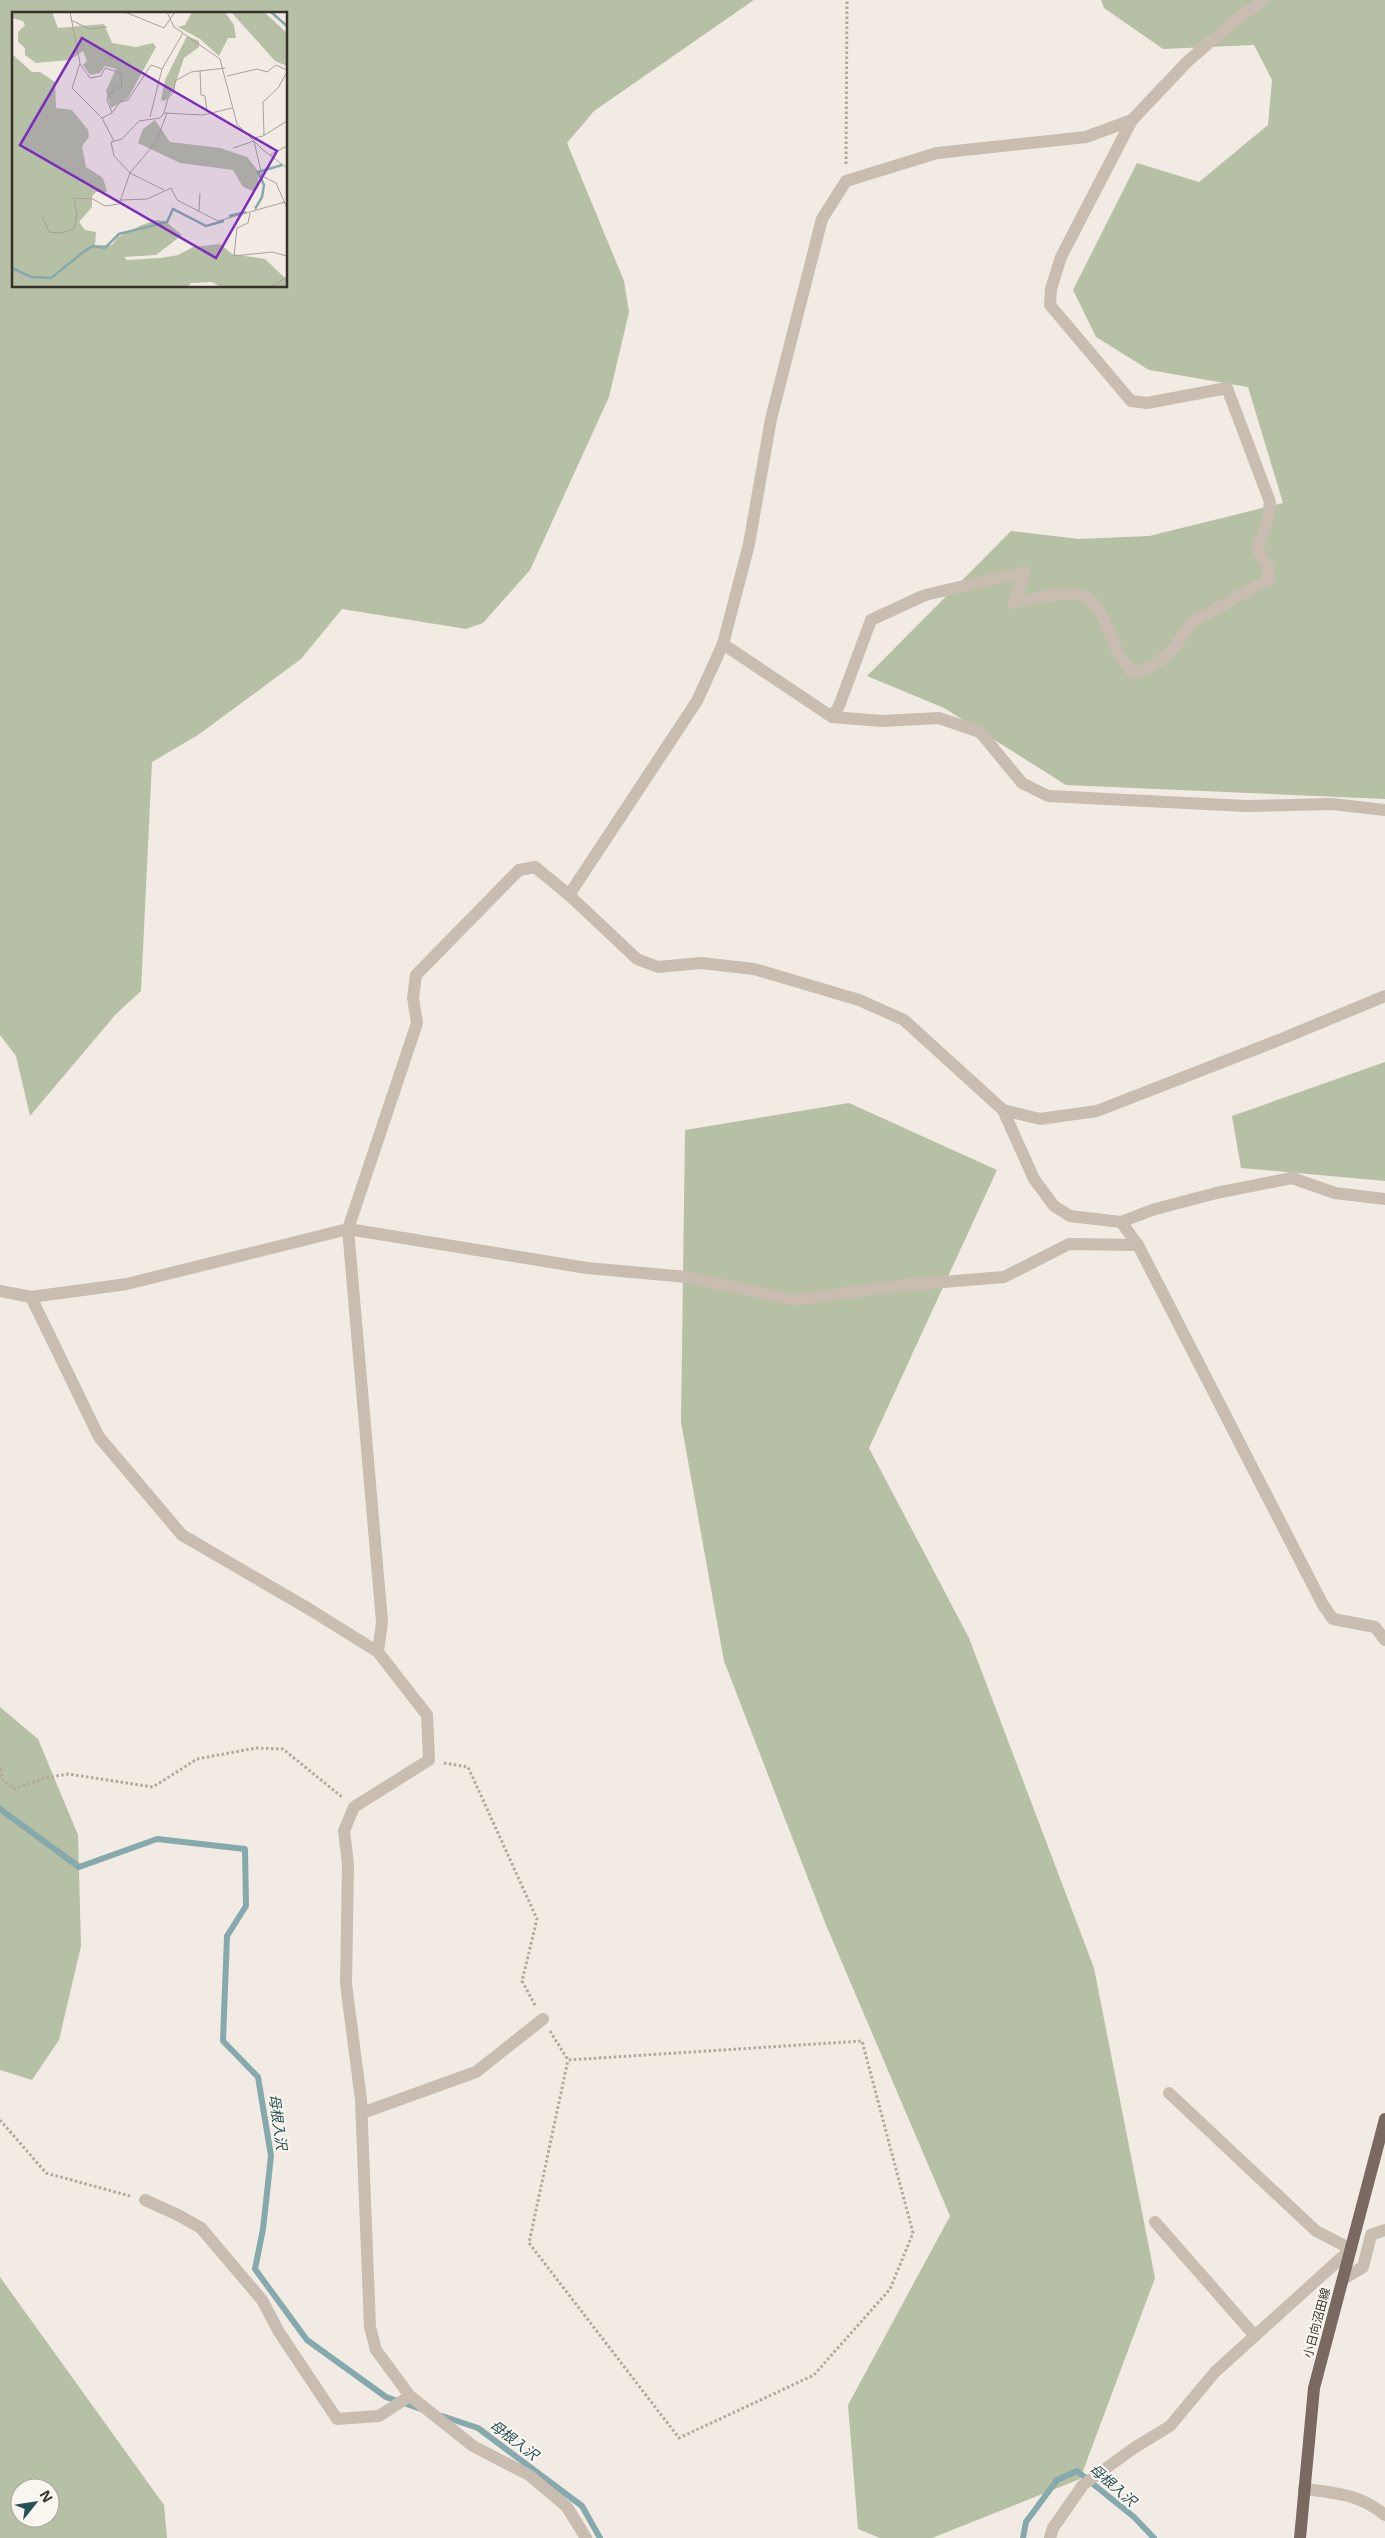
<svg xmlns="http://www.w3.org/2000/svg" width="1385" height="2538" font-family="'Open Sans','Noto Sans JP',sans-serif">
  <style>
    .green { fill: #b5c0a4; fill-rule: evenodd }
    .lines { fill: none; stroke-linecap: round; stroke-linejoin: round }
    .stream { stroke: #85a9ac; stroke-width: 6 }
    .path { stroke: #b5a79a; stroke-width: 3; stroke-dasharray: 2.5 2.5; stroke-linecap: butt }
    .minor { stroke: #c9bcb0; stroke-width: 12 }
    .major { stroke: #796960; stroke-width: 12 }
    .labels { text-anchor: middle; stroke-width: 4.5; stroke-linejoin: round; paint-order: stroke }
    .street-label { font-size: 12px; fill: #39312d; stroke: #f9f5ef }
    .water-label { font-size: 14px; font-style: italic; fill: #265156; stroke: #f9f5ef }
    .inset-river { fill: none; stroke: #85a9ac; stroke-width: 2.5 }
    .inset-road { fill: none; stroke: #a8a19a; stroke-width: 1 }
    .view { fill: #7b2cbf; fill-opacity: 0.15; stroke: #7b2cbf; stroke-width: 2.5 }
    .inset-edge { fill: none; stroke: #39312d; stroke-width: 2.5 }
  </style>
  <rect width="100%" height="100%" fill="#f2ebe3"/>
  <!-- green -->
  <g class="green">
    <path d="M0,0h754l-160,111 -27,32 57,138 5,31 -20,85 -79,173 -47,53 -17,6 -124,-20 -41,50 -103,76 -46,27 -11,229 -25,23 -86,102 -14,-60 -16,-21zM14,14h272v272h-272z"/>
    <path d="M1101,0h284v799l-319,-14 -122,-77 -77,-32 144,-145 68,8 70,-3 134,-33 -35,-116 -99,-17 -53,-33 -23,-47 64,-127 62,19 69,-57 4,-45 -18,-35 -91,4 -59,-41z"/>
    <path d="M1385,1062v119l-144,-13 -9,-52z"/>
    <path d="M849,1103l148,67 -128,278 100,190 125,330 61,310 -75,201 -148,59h-52l-22,-9 -10,-124 102,-189 -124,-291 -102,-264 -43,-239 4,-292z"/>
    <path d="M0,1707l38,32 40,96 3,111 -22,94 -27,40 -32,-10z"/>
    <path d="M0,2277l164,228 3,33h-167zM20,2488h30v30h-30z"/>
  </g>
  <g class="lines">
    <!-- stream -->
    <g class="stream">
      <path d="M0,1809l79,58 78,-28 88,10 1,57 -19,30 -4,105 35,36 13,79 -8,73 -8,40 52,71 79,57 35,12"/>
      <path d="M442,2416l36,12 104,78 18,32"/>
      <path d="M1023,2538l3,-16 31,-42 20,-9 57,46 20,21"/>
    </g>
    <!-- path -->
    <g class="path">
      <path d="M846,164l1,-164"/>
      <path d="M444,1763l24,4 69,152 -15,62 14,26"/>
      <path d="M0,1769l3,11 11,9 31,-11 23,-4 85,13 44,-28 59,-11 27,1 59,48"/>
      <path d="M550,2031l18,29 294,-19 51,192 -23,56 -76,86 -135,63 -150,-195 39,-183"/>
      <path d="M0,2120l46,53 84,23"/>
    </g>
    <!-- minor -->
    <g class="minor">
      <path d="M723,644l109,73 50,4 57,-3 41,14 42,51 26,13 198,10 86,-2 53,6"/>
      <path d="M832,717l7,-11 32,-86 54,-25 100,-23 -12,31c17,-4 58,-15 73,-6 9,5 15,16 19,25 10,22 10,31 28,51l18,-6 20,-15 21,-30 78,-43 -2,-12 -11,-20 10,-24 3,-21 -43,-114 -80,15 -16,-2 -81,-96 1,-16 10,-32 71,-137"/>
      <path d="M569,895l128,-194 26,-57 26,-100 22,-125 51,-200 24,-38 91,-28 149,-16 46,-17 55,-58 47,-41 30,-21"/>
      <path d="M1003,1110l37,9 57,-8 182,-71 106,-44"/>
      <path d="M1121,1222l31,-12 64,-17 76,-15 43,15 50,6"/>
      <path d="M0,1291l31,6 96,-13 221,-55 239,39 100,9 107,23 113,-15 97,-8 65,-33 69,1"/>
      <path d="M31,1297l68,140 83,98 127,74 69,43 49,63 2,45 -75,47 -10,24 4,33 -2,120 15,116 9,227 6,23 34,46 63,50 56,29 38,32 19,31"/>
      <path d="M378,1652l4,-30 -34,-393 69,-206 -4,-25 3,-23 103,-105 16,-3 34,28 68,64 21,8 43,-4 53,6 105,31 45,20 99,90 31,69 20,27 16,10 51,6 17,23 185,360 10,14 42,8 10,13"/>
      <path d="M362,2113l114,-41 67,-53"/>
      <path d="M145,2200l33,15 23,13 61,72 17,32 58,87 42,-3 31,-20"/>
      <path d="M1155,2222l100,114"/>
      <path d="M1343,2279l20,-12 8,-32 14,-5"/>
      <path d="M1304,2489c32,4 55,5 81,26"/>
      <path d="M1050,2538l3,-10 30,-43 51,-37 36,-22 45,-54 136,-123 -35,-18 -147,-138"/>
    </g>
    <!-- major -->
    <path class="major" d="M1300,2538l14,-150 71,-269"/>
  </g>
  <g class="labels">
    <!-- street labels -->
    <g class="street-label">
      <text transform="translate(1317 2323) rotate(-75)" y="4">小日向沼田線</text>
    </g>
    <!-- water labels -->
    <g class="water-label">
      <text transform="translate(278 2122) rotate(82)" y="5">母根入沢</text>
      <text transform="translate(514 2440) rotate(37)" y="5">母根入沢</text>
      <text transform="translate(1113 2485) rotate(41)" y="5">母根入沢</text>
    </g>
  </g>
  <!-- overview -->
  <g transform="translate(12 12)">
    <rect width="275" height="275" fill="#f2ebe3"/>
    <path d="M0,0h40l6,16 46,-4 8,19 24,4 17,-4 3,4 -28,51 -17,10 -5,-17 10,-22 -11,-3 -5,7 -10,2 -7,-10 4,-4 -4,-10 -13,9 -34,3 -11,-8v-7l-7,-6v-10l7,-7 -2,-4 -11,-3zM180,0h33l9,13 2,13h-8l-9,18 -19,-17 -22,-12 7,-2zM219,0h33l23,21v33l-12,-5zM175,24l12,5v6l-15,11 -11,33 -8,10 -4,-1 4,-20zM0,42l20,18h8l15,10 1,26 16,2 16,20 1,7 -7,9 4,21 17,11 4,14h-11l-4,4v11l-13,15 6,8 11,2 -1,13h17l6,-8 24,-12 14,-5 9,1 17,14 -26,20 -32,2 3,3 34,-2 17,-3 15,-8 27,-3 12,10 33,5 22,21v7h-66l-9,-5 -21,1 -3,4h-176zM143,108l15,22 50,6 27,9 12,15 -2,17 -4,2 -10,-4 -10,-17 -53,-7 -42,-20 5,-14z" fill="#b5c0a4"/>
    <path class="inset-river" d="M259,0l16,14M243,197l7,-12 2,-12 -6,-13 24,-7M217,204l17,-4M0,256l19,9 20,1 35,-28 7,-4 12,2 14,-14 48,-12 6,-13 33,17 18,-5"/>
    <path class="inset-road" d="M58,0l10,51 -8,25 30,30 12,23M113,0l39,16 11,-16M155,0l7,15 46,32 17,65 26,26 24,18M59,8l18,9 18,-2M68,52l10,14 11,-2 4,-8 16,5 1,15h-8l-2,6 -2,-2 -3,8 5,13M188,58l1,25 4,1 2,15M215,64l30,-7 10,3 9,-7 11,5M152,101l4,-15 6,-6 1,-11 16,-9 34,-4M138,105l12,-48 21,-36M90,106l10,-5 8,-11 8,-2 23,-35 11,4M252,123l-1,-33 15,-14 9,-16M243,128l-1,-2 9,-2 24,-15M221,136l21,-7 8,35 14,7 11,25M258,143l17,-9M152,178l-34,-17 -16,-17 -3,-14 11,-3 17,-18 21,-3 4,-5 39,2 29,-7M109,188l26,-1 24,-11 6,12 41,21 67,-19M187,199l1,-18M238,201l-2,10 -11,5 -3,28 38,-4 15,4M30,205l7,15 12,1 13,-4 3,-14 -3,-17 19,1 12,7 14,-2 11,-31 26,-31 11,-29M258,275l17,-10"/>
    <path class="view" d="M70,26l195,113 -61,107 -196,-113z"/>
    <rect width="275" height="275" class="inset-edge"/>
  </g>
  <!-- north arrow -->
  <g transform="translate(35 2503) rotate(60)"><circle r="24" fill="#f9f5ef" stroke="#aca7a1"/>
  <path d="M0-4L9 19L0 12L-9 19Z" fill="#265156"/>
  <text y="-8" font-size="14" font-weight="bold" text-anchor="middle" fill="#39312d">N</text>
  </g>
</svg>
